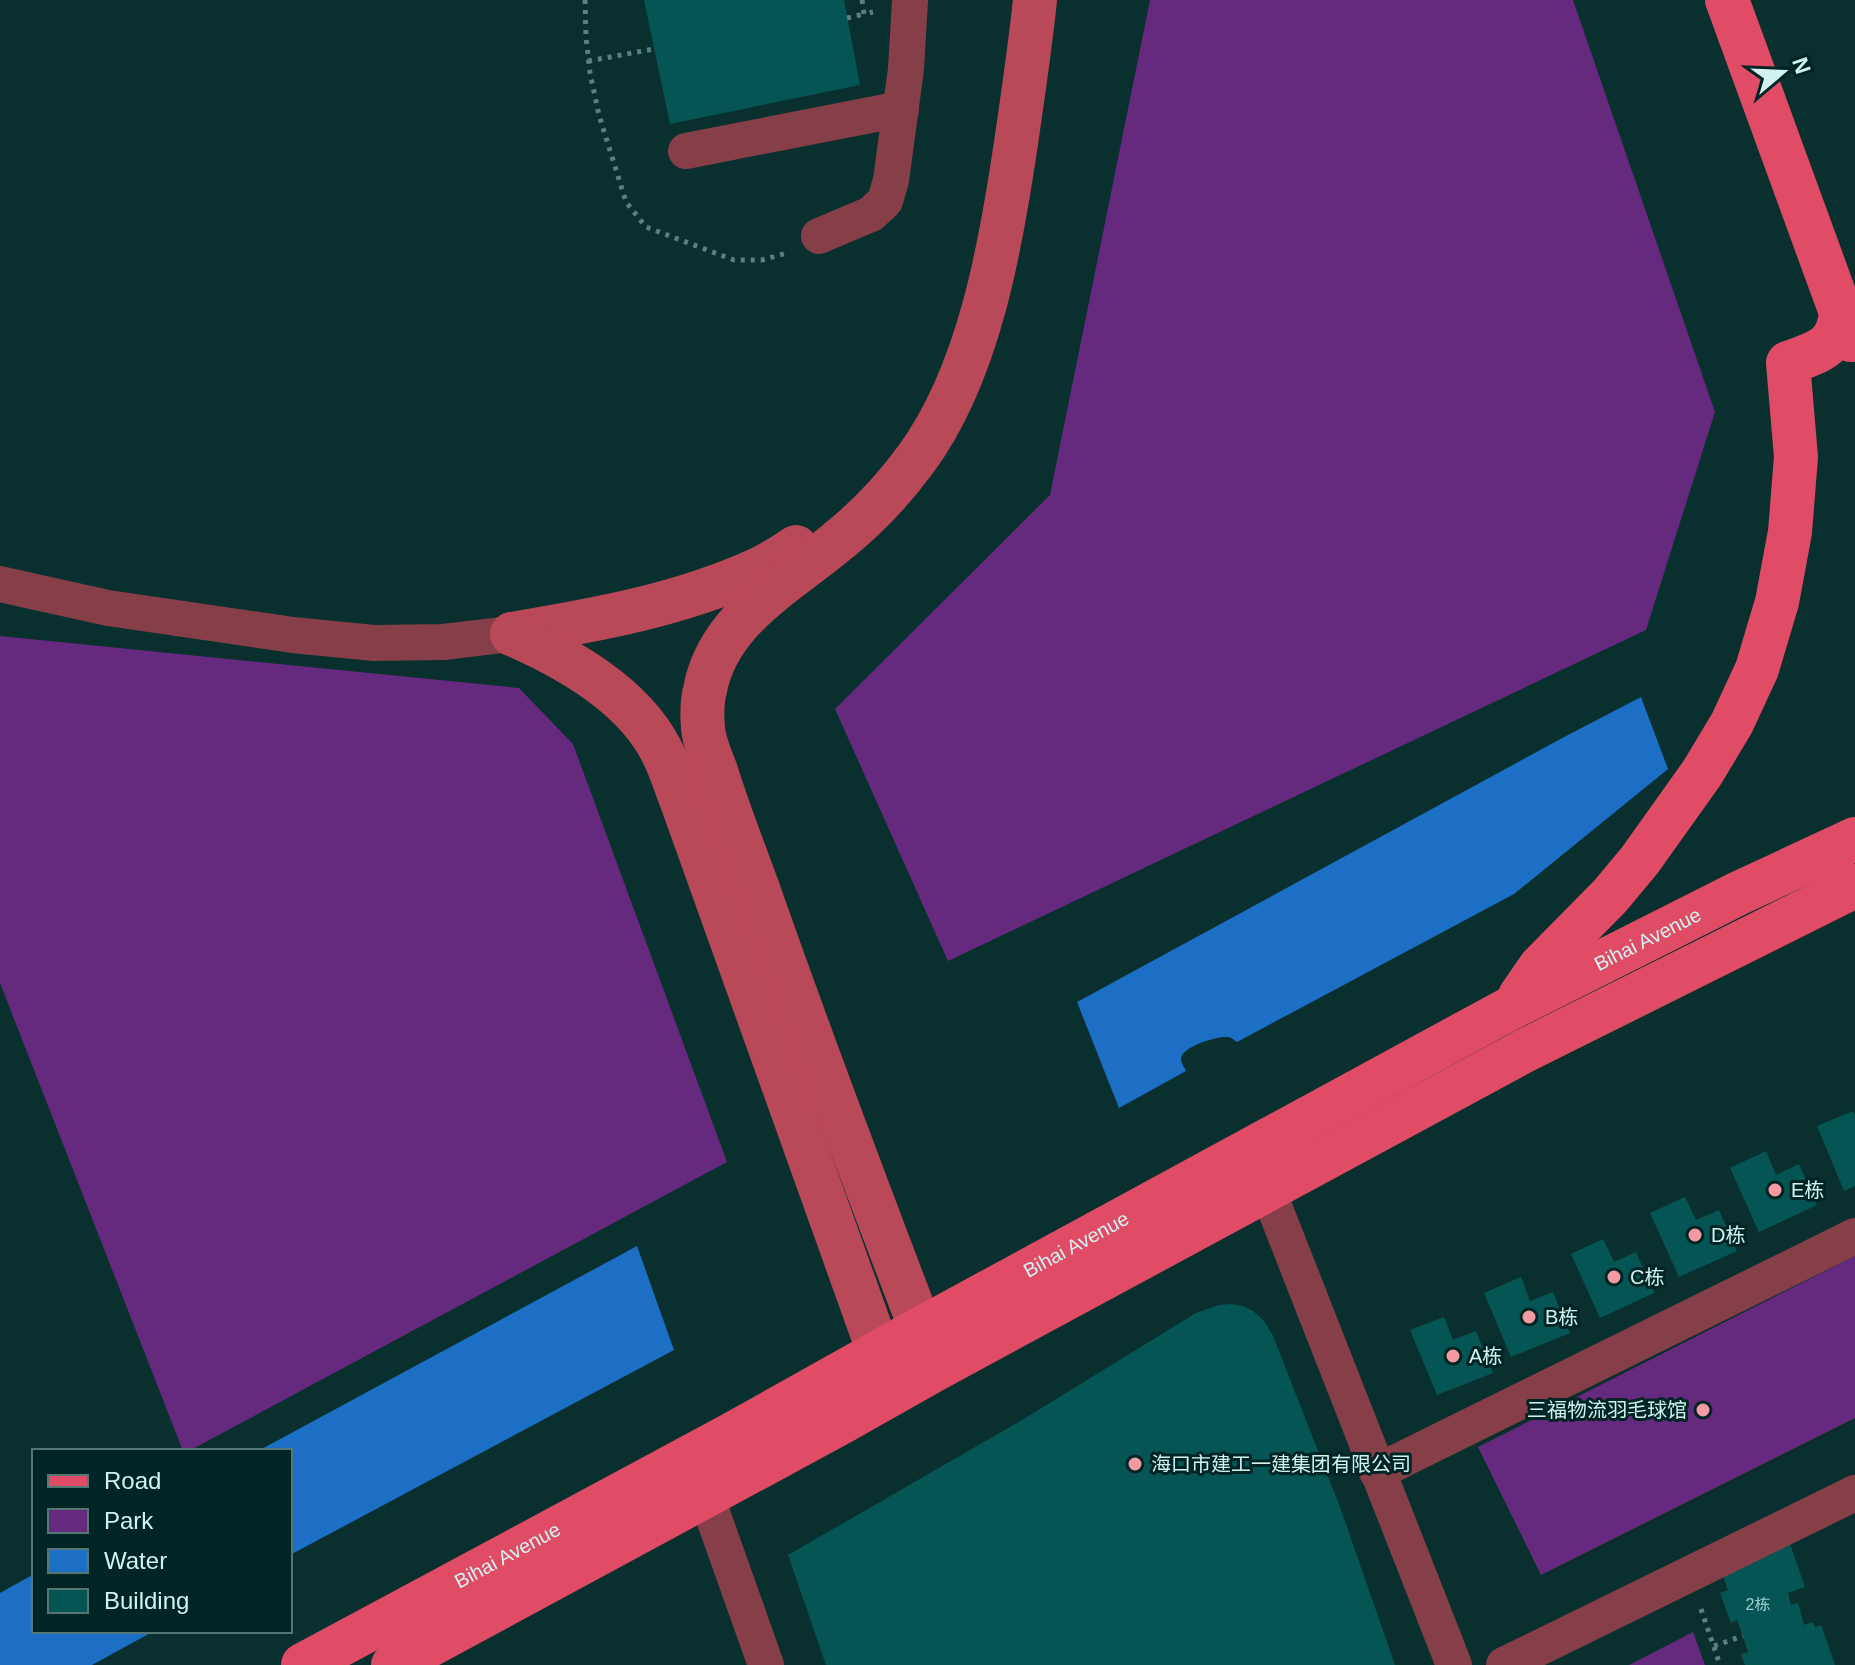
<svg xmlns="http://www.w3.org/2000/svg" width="1855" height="1665" font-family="Helvetica,'Noto Sans SC',sans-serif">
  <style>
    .green { fill: #652a7d }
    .water { fill: #1d6ec5 }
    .building { fill: #065555 }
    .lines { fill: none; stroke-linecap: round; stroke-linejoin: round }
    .path { stroke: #5d807f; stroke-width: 5; stroke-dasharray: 4 6; stroke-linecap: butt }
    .street { stroke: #863f48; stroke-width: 36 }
    .secondary { stroke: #b94858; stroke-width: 44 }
    .primary { stroke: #e04c65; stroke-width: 44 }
    .poi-dot { fill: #f49aa2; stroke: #002524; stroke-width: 3 }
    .labels { text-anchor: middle; stroke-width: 6; stroke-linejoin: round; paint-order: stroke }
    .number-label { font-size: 16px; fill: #9ecbca }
    .street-label { font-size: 20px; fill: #d1f2f1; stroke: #002524 }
    .poi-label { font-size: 20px; fill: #d1f2f1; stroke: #002524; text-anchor: start }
  </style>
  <rect width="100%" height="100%" fill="#092f2e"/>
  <!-- green -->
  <g class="green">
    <path d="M1150,0h423l142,412 -69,218 -698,331 -113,-252 215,-214z"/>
    <path d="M0,636l519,52 54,56 154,418 -538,289h-6l-183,-468z"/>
    <path d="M1855,1256v162l-314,157 -63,-128z"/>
    <path d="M1693,1632l12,33h-76z"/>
  </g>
  <!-- water -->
  <g class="water">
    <path d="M1641,697l27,72 -154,125 -277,148c-6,-4 -5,-5 -12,-5 -10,0 -44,10 -44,22 0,4 3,8 5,12l-67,37 -42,-106 489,-266z"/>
    <path d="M637,1246l37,104 -384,205v-104h-32z"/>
    <path d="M34,1574v57h120l-62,34h-92v-72z"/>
  </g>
  <!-- building -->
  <g class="building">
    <path d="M644,0h200l16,85 -190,39z"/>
    <path d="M1853,1111l2,4v71l-11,5 -27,-65z"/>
    <path d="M1766,1151l10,24 23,-11 18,41 -58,27 -29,-64z"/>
    <path d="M1685,1197l11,23 23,-10 18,41 -58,26 -29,-64z"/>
    <path d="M1603,1239l11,23 22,-10 18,41 -54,25 -29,-64z"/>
    <path d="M1521,1277l9,24 23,-9 17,41 -59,24 -27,-64z"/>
    <path d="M1231,1304l12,2 10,5 11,10 9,15 67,171 55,158h-569l-38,-110 234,-135 174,-107 23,-8z"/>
    <path d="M1444,1317l9,23 23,-9 17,42 -56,22 -27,-65z"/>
    <path d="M1790,1544l15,43 -17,6 3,12 7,-2 6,22 9,-3 2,5 6,-2 14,40h-90l-4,-11 7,-2 -5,-16 -6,-16 -6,3 -11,-30 8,-3 -8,-23z"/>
  </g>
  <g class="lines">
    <!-- path -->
    <g class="path">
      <path d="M585,0l1,37 4,36 9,42 27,87 20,25 88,33h28l25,-7"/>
      <path d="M862,0l2,14 9,-2"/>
      <path d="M847,18l17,-4"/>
      <path d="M588,61l66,-12"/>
      <path d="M1701,1609l19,56"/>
      <path d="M1714,1646l29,-10"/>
    </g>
    <!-- street -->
    <g class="street">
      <path d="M686,151l215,-42"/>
      <path d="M819,236l52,-22 14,-13 6,-21 15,-111 4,-69"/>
      <path d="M0,584l108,24 185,27 81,8 69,-1 69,-8"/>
      <path d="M1268,1191l186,474"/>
      <path d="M1377,1472l478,-236"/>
      <path d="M706,1496l60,169"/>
      <path d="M1504,1665l351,-172"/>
    </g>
    <!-- secondary -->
    <g class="secondary">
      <path d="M512,634c84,-14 168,-29 247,-65 13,-6 25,-14 37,-22"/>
      <path d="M512,634c55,24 120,60 149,116 9,16 14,35 21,52l209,584"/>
      <path d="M934,1363c-61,-159 -121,-317 -177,-477 -14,-38 -29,-76 -41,-115 -5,-13 -12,-29 -13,-43 -1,-12 -1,-27 2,-38 13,-71 82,-106 133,-149 30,-24 56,-52 78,-82 63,-85 85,-214 100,-316 7,-48 14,-95 19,-143"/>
    </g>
    <!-- primary -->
    <g class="primary">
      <path d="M1727,0l124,340"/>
      <path d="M1520,996l20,-29 70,-71 30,-36 62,-87 30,-50 25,-54 20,-67 13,-70 6,-75 -8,-94c30,-11 50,-15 53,-51"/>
      <path id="s1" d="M303,1665l426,-229 184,-103 596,-324 230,-116 116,-54"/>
      <path d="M393,1665l451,-244 88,-50 592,-320 331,-165"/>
    </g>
  </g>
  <!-- markers -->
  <g class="poi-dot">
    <circle cx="1775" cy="1190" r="8"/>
    <circle cx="1695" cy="1235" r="8"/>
    <circle cx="1614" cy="1277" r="8"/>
    <circle cx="1529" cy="1317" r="8"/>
    <circle cx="1453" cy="1356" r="8"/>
    <circle cx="1703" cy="1410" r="8"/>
    <circle cx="1135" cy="1464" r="8"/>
  </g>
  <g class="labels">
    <!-- number labels -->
    <g class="number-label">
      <text x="1758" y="1610">2栋</text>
    </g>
    <!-- street labels -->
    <g class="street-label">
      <text dy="7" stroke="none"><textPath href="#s1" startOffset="1528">Bihai Avenue</textPath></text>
      <text dy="7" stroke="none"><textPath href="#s1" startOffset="880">Bihai Avenue</textPath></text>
      <text dy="7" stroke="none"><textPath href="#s1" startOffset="232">Bihai Avenue</textPath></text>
    </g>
    <!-- poi labels -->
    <g class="poi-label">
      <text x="1791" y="1197">E栋</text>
      <text x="1711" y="1242">D栋</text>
      <text x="1630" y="1284">C栋</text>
      <text x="1545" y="1324">B栋</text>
      <text x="1469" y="1363">A栋</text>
      <text x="1687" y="1417" text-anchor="end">三福物流羽毛球馆</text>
      <text x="1151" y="1471">海口市建工一建集团有限公司</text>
    </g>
  </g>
  <!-- legend -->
  <rect x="32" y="1449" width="260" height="184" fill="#002524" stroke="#547776" stroke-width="2"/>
  <rect x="48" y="1475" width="40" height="12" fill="#e04c65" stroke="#547776" stroke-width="2"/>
  <text x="104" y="1489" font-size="24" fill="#d1f2f1">Road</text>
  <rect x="48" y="1509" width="40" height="24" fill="#652a7d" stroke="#547776" stroke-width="2"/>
  <text x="104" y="1529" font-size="24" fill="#d1f2f1">Park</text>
  <rect x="48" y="1549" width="40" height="24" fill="#1d6ec5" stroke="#547776" stroke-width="2"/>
  <text x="104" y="1569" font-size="24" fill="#d1f2f1">Water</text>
  <rect x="48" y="1589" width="40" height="24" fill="#065555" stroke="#547776" stroke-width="2"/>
  <text x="104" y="1609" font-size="24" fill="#d1f2f1">Building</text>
  <!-- north arrow -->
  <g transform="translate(1783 72) rotate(71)" stroke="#002524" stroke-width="6" paint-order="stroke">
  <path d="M0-6L14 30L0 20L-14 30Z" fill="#d1f2f1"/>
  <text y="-12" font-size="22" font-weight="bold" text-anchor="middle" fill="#d1f2f1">N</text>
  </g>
</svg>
